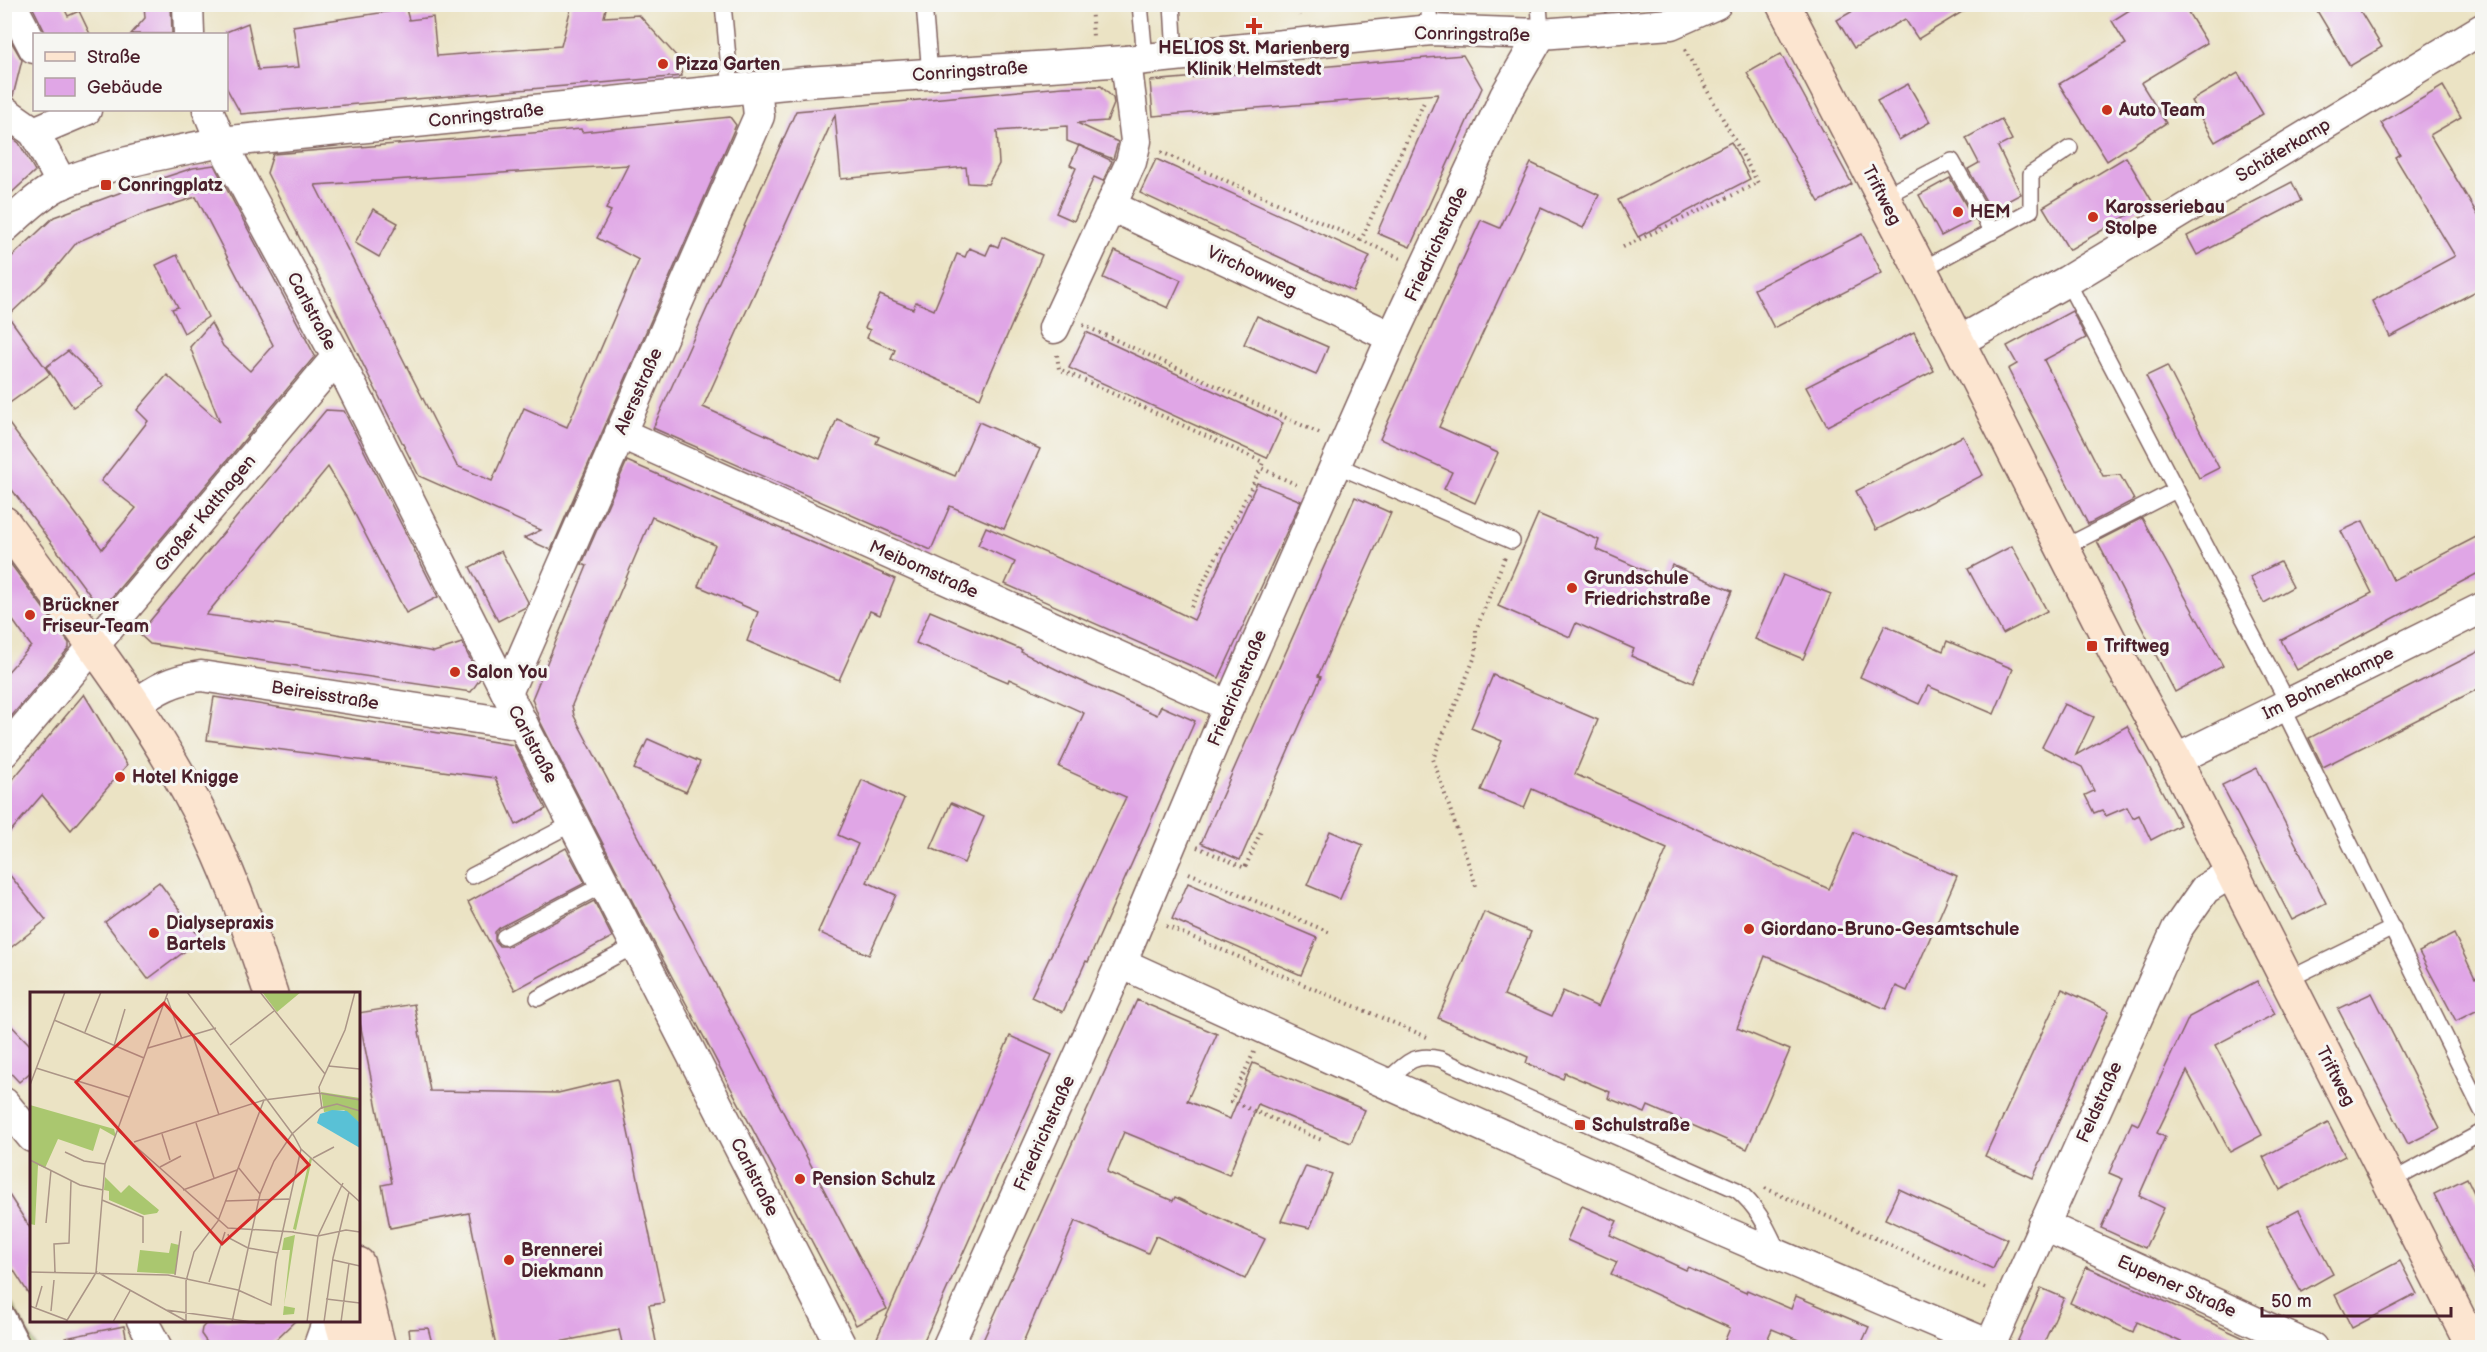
<svg xmlns="http://www.w3.org/2000/svg" width="2487" height="1352" font-family="'Balsamiq Sans',sans-serif">
  <style>
    .green { fill: #aac76f; stroke: #7a734d; stroke-width: 1.5 }
    .building { fill: #e0a6e6; fill-rule: evenodd }
    .lines { fill: none; stroke-linecap: round; stroke-linejoin: round }
    .service-casing { stroke: #826461; stroke-width: 18 }
    .pedestrian-casing { stroke: #826461; stroke-width: 26 }
    .minor-casing { stroke: #826461; stroke-width: 33 }
    .secondary-casing { stroke: #826461; stroke-width: 36 }
    .path { stroke: #826461; stroke-width: 4; stroke-dasharray: 1.5 4.5; stroke-linecap: butt }
    .service { stroke: #fff; stroke-width: 15 }
    .pedestrian { stroke: #fff; stroke-width: 22 }
    .minor { stroke: #fff; stroke-width: 30 }
    .secondary { stroke: #fce5d0; stroke-width: 33 }
    .poi-dot { fill: #c8321e; stroke: #f6f6f2; stroke-width: 2 }
    .labels { text-anchor: middle; stroke-width: 6; stroke-linejoin: round; paint-order: stroke }
    .street-label { font-size: 18px; fill: #4a1f2b; stroke: #f6f6f2 }
    .poi-label { font-size: 18px; font-weight: bold; fill: #4a1f2b; stroke: #f6f6f2; text-anchor: start }
    .inset-road { fill: none; stroke: #ab9587; stroke-width: 1.5 }
    .view { fill: #d62828; fill-opacity: 0.15; stroke: #d62828; stroke-width: 3 }
    .inset-edge { fill: none; stroke: #4a1f2b; stroke-width: 3 }
  </style>
  <rect width="100%" height="100%" fill="#f6f6f2"/>
  <filter id="ink" filterUnits="userSpaceOnUse"><feTurbulence type="fractalNoise" baseFrequency=".0167" numOctaves="2"/><feDisplacementMap in="SourceGraphic" scale="12" xChannelSelector="R" yChannelSelector="G"/><feConvolveMatrix kernelMatrix="1 2 1 2 8 2 1 2 1" color-interpolation-filters="sRGB"/></filter>
  <filter id="wash" filterUnits="userSpaceOnUse"><feTurbulence type="fractalNoise" baseFrequency=".008" numOctaves="4" result="noise"/><feDisplacementMap in="SourceGraphic" scale="24" xChannelSelector="R" yChannelSelector="G"/><feGaussianBlur stdDeviation="1.35" result="paint"/><feColorMatrix in="noise" values="0 0 0 0 0 0 0 0 0 0 0 0 0 0 0 0 0 1.4 0 .05"/><feComposite in="paint" operator="in"/></filter>
  <g filter="url(#wash)">
    <rect width="100%" height="100%" fill="#ebe3c4"/>
    <!-- green -->
    <path class="green" d="M4,1290l32,57h-31z"/>
    <g id="blocks">
      <!-- building -->
      <g class="building">
        <path d="M31,4h31l6,12 11,-5 11,23h-44z"/>
        <path d="M144,4h27l1,30h-41l14,-16z"/>
        <path d="M572,4h35l-3,13 35,-2 40,44 3,17 -441,38 -15,-27v-55l22,-9 10,47 41,-3 -6,-41 113,-17 3,11 24,-3 4,39 124,-10z"/>
        <path d="M1865,4h110l-57,35 -13,-20 -51,29 -17,-28z"/>
        <path d="M2139,4h44l24,39 -66,40 25,40 -59,38 -48,-77 67,-40 -14,-23z"/>
        <path d="M2313,4h43l26,43 -32,19z"/>
        <path d="M4,29l18,31 -9,36 -9,-2z"/>
        <path d="M1781,54l71,130 -33,18 -72,-129z"/>
        <path d="M1463,55l19,33 -72,159 -33,-14 61,-139 -285,22 -3,-35z"/>
        <path d="M2238,73l25,41 -48,28 -24,-41z"/>
        <path d="M1908,84l22,38 -31,18 -22,-39z"/>
        <path d="M1101,86l12,12 1,6 -7,17 -30,2 41,19 -5,17 -46,-18v-15l-70,5 2,33 -11,20 -20,-1 -2,-16 -125,12 -6,-64 -132,292 117,52 17,-40 42,18 -3,6 79,33 24,-54 61,27 -36,80 -54,-23 -19,44 -278,-122 143,-317 267,-24z"/>
        <path d="M2443,86l18,31 -31,18 52,87v66l-92,49 -18,-36 83,-45 -60,-99 5,-3 -19,-31z"/>
        <path d="M730,117l6,8 -185,425 -27,-12 17,-8 -122,-54 -152,-303 6,-19 308,-25 1,3zM628,165l-22,44 5,2 -14,27 42,22 -72,167 -43,-19 -32,73 -35,-15 -142,-281z"/>
        <path d="M2001,119l11,21 -14,7 23,47 -30,16 -23,-41 11,-6 -13,-25z"/>
        <path d="M4,132l15,11 16,28 -31,29z"/>
        <path d="M1731,142l19,37 -112,58 -20,-37z"/>
        <path d="M1079,145l33,16 -9,20 -9,-4 -20,44 -18,-8 20,-45 -6,-3z"/>
        <path d="M2126,157l26,44 -83,49 -26,-43z"/>
        <path d="M1156,159l214,97 -17,35 -213,-98z"/>
        <path d="M1531,163l68,32 -16,33 -42,-20 -102,219 59,26 -23,50 -31,-14 8,-17 -72,-33 101,-219 19,8z"/>
        <path d="M214,165l101,191 -214,254 -97,-131v-62l98,132 34,-41 -35,-27 47,-60 -11,-11 30,-35 53,47 -30,-75 21,-24 12,23 27,25 23,-26 -77,-148 -56,18 -63,27 -32,39 -37,35 42,58 -46,33v-143l50,-47 84,-31 55,-18z"/>
        <path d="M1950,178l24,41 -33,17 -22,-41z"/>
        <path d="M2292,182l9,19 -104,54 -10,-19z"/>
        <path d="M373,209l25,14 -19,34 -24,-14z"/>
        <path d="M1862,234l20,39 -108,55 -20,-39z"/>
        <path d="M1002,237l40,18 -62,143 -89,-39 4,-9 -28,-12 3,-8 -5,-2 15,-33 33,14 3,-7 18,8 23,-56 8,3 4,-9 17,7 5,-11 7,3z"/>
        <path d="M1115,251l66,29 -13,28 -65,-30z"/>
        <path d="M177,255l31,62 -24,16 -12,-24 6,-2 -22,-42z"/>
        <path d="M2072,311l14,27 -42,22 59,116 17,-1 14,25 -46,24 -80,-155 9,-5 -10,-18z"/>
        <path d="M1257,316l71,31 -12,28 -72,-31z"/>
        <path d="M1086,332l197,91 -16,35 -198,-90z"/>
        <path d="M1914,332l20,39 -107,55 -21,-39z"/>
        <path d="M68,351l36,35 -31,21 -27,-40z"/>
        <path d="M2167,366l52,102 -20,10 -53,-102z"/>
        <path d="M326,410l18,1 94,186 -32,16 -60,-116 -18,-30 -122,148 87,11 141,26 28,-9 18,36 -9,13 -321,-48 -11,-10z"/>
        <path d="M1963,436l20,39 -107,55 -20,-39z"/>
        <path d="M627,461l268,118 -15,36 -10,-4 -31,69 -92,-39 11,-29 -60,-26 17,-41 -63,-28 -80,188 2,11 313,593 -31,16 -214,-405 -102,-199 -8,-22 55,-133 -5,-2z"/>
        <path d="M1257,483l44,18 -82,177 -214,-94 10,-22 -37,-17 8,-18 163,71 45,22z"/>
        <path d="M1355,497l36,16 -73,163 3,1 -81,183 -39,-17z"/>
        <path d="M1538,514l61,26 -3,9 70,31 6,-15 60,26 -39,92 -62,-27 3,-7 -58,-26 -6,14 -72,-31z"/>
        <path d="M2142,518l81,148 -48,26 -78,-151z"/>
        <path d="M2363,521l30,59 89,-46v37l-185,99 -16,-30 91,-47 -31,-62z"/>
        <path d="M2012,546l35,65 -44,23 -35,-65z"/>
        <path d="M501,551l27,51 -2,5 -28,14 -28,-54z"/>
        <path d="M4,555l65,88v5l-65,77v-49l27,-30 -27,-38z"/>
        <path d="M2280,562l13,25 -29,16 -14,-26z"/>
        <path d="M1783,575l48,19 -28,65 -48,-20z"/>
        <path d="M930,611l92,39 -1,2 49,24 87,39 4,-9 34,15 -107,241 -2,-1 -23,51 -32,-15 95,-200 -67,-30 25,-54 -75,-34 -1,3 -92,-39z"/>
        <path d="M1885,625l58,26 4,-10 66,28 -19,45 -66,-28 -9,18 -59,-27z"/>
        <path d="M2482,650v37l-159,80 -14,-29z"/>
        <path d="M1493,675l105,45 -23,54 254,115 25,-57 103,44 -50,115 -11,-5 -10,23 -121,-53 -28,72 53,22 -43,99 -99,-43 -3,7 -37,-15 2,-6 -45,-19 -2,6 -37,-16 2,-6 -90,-39 46,-106 47,20 -27,63 48,21 11,-25 35,16 69,-158 -135,-60 -8,19 -43,-18 21,-49 -31,-13z"/>
        <path d="M84,694l43,71 -56,65 -29,-35 -38,44v-49z"/>
        <path d="M214,697l300,48 32,64 -30,16 -21,-47 -288,-38z"/>
        <path d="M2064,704l30,13 -18,38 51,-29 53,99 -29,15 -12,-25 -6,3 -6,-11 -21,9 -4,-6 -8,3 -9,-18 9,-4 -12,-24 -40,-20z"/>
        <path d="M648,739l52,23 -14,30 -52,-23z"/>
        <path d="M2257,768l69,135 -34,17 -70,-135z"/>
        <path d="M862,780l42,19 -37,83 29,13 -27,60 -51,-23 40,-88 -20,-9z"/>
        <path d="M951,803l33,14 -20,46 -33,-15z"/>
        <path d="M1330,831l33,14 -23,54 -33,-14z"/>
        <path d="M566,848l19,35 -86,45 -4,4v9l4,5h10l85,-45 18,36 -97,53 -47,-88z"/>
        <path d="M4,868l42,52 -42,33z"/>
        <path d="M159,882l42,57 -53,40 -43,-57z"/>
        <path d="M1188,883l129,55 -16,37 -129,-56z"/>
        <path d="M2454,934l21,44 7,-3v33l-26,13 -37,-69z"/>
        <path d="M2257,981l18,33 -60,31 47,90 -32,17 -43,-81 -30,62 8,4 -26,59 25,12 -19,40 -44,-20 22,-49 -14,-6 23,-51 6,3 51,-108z"/>
        <path d="M2062,989l47,22 -76,167 -48,-22z"/>
        <path d="M2372,993l68,135 -32,16 -70,-135z"/>
        <path d="M1137,1000l80,34 -30,67 43,18 23,-56 112,47 -14,33 -93,-39 -29,71 -105,-43 -17,40 66,29 2,-4 90,42 -20,40 -89,-43 -8,17 -73,-32 -54,126h-41z"/>
        <path d="M414,1004l16,87 128,2 59,-14 47,224 -15,2 8,42h-34l-4,-17 -65,13 1,4h-59l-27,-134 -79,15 -8,-43 10,-2 -34,-170z"/>
        <path d="M4,1018l28,29v24l-13,11 -15,-16z"/>
        <path d="M1010,1036l42,19 -131,292h-48z"/>
        <path d="M2328,1123l17,33 -65,34 -17,-33z"/>
        <path d="M1306,1166l26,8 -22,54 -29,-7z"/>
        <path d="M2467,1178l15,32v80l-48,-96z"/>
        <path d="M4,1187l28,44v68l-28,-44z"/>
        <path d="M1899,1189l108,50 -14,30 -108,-50z"/>
        <path d="M1582,1206l35,15 -7,14 76,35 2,-3 58,26 1,-3 44,19 5,-13 73,31 -9,20h-45l-43,-18 -8,18h-42l8,-19 -119,-54 6,-12 -50,-22z"/>
        <path d="M2299,1210l34,64 -32,18 -35,-65z"/>
        <path d="M2400,1261l17,33 -65,34 -17,-33z"/>
        <path d="M2086,1267l76,33 101,47h-71l-55,-25 -4,10 -63,-29z"/>
        <path d="M2041,1288l23,10 -22,49h-27z"/>
        <path d="M209,1320h87l-28,27h-58l-9,-13 1,-6z"/>
        <path d="M124,1326l4,21h-62l-1,-9z"/>
        <path d="M428,1328l5,19h-22l-2,-18z"/>
      </g>
    </g>
  </g>
  <g filter="url(#ink)">
    <use href="#blocks" fill-opacity="0" stroke="#826461" stroke-width="1.5"/>
    <g class="lines">
      <!-- service casing -->
      <g class="service-casing">
        <g id="service">
          <path d="M723,4l8,86"/>
          <path d="M924,4l6,70"/>
          <path d="M1140,4l5,54"/>
          <path d="M1172,4l3,52"/>
          <path d="M1428,4l3,26"/>
          <path d="M1539,4l2,30"/>
          <path d="M1883,197l69,-36 40,71"/>
          <path d="M1921,270l110,-60v-36l39,-26"/>
          <path d="M2067,281l221,422"/>
          <path d="M1336,465l176,76"/>
          <path d="M2063,548l113,-58"/>
          <path d="M2282,706l200,405"/>
          <path d="M472,876l103,-54"/>
          <path d="M504,937l102,-54"/>
          <path d="M2287,980l106,-52"/>
          <path d="M538,998l98,-53"/>
          <path d="M1386,1082c18,-17 27,-30 54,-23l297,131c21,17 30,38 41,61"/>
          <path d="M2390,1182l92,-50"/>
        </g>
      </g>
      <!-- pedestrian casing -->
      <g class="pedestrian-casing">
        <path id="pedestrian" d="M4,1317l16,31"/>
      </g>
      <!-- minor casing -->
      <g class="minor-casing">
        <g id="minor">
          <path d="M11,4l23,44"/>
          <path d="M188,4l1,30"/>
          <path d="M208,110l13,32 116,215 186,368 319,623"/>
          <path d="M4,111l30,21"/>
          <path d="M62,184l-28,-52 52,-22"/>
          <path d="M1111,206l281,131"/>
          <path d="M4,228c17,-15 38,-36 59,-45 50,-21 106,-30 158,-41l585,-60 320,-21 305,-31 110,4 130,-10 45,-20"/>
          <path d="M1054,328l77,-166 5,-21 -10,-80"/>
          <path d="M1958,342l109,-61 415,-252"/>
          <path d="M620,433l609,273"/>
          <path d="M507,693l252,-577 -3,-29"/>
          <path d="M135,705c22,-17 38,-25 66,-29l322,49"/>
          <path d="M4,752l333,-395"/>
          <path d="M2175,760l307,-152"/>
          <path d="M1121,963c287,132 577,259 869,382"/>
          <path d="M4,1103l28,34"/>
          <path d="M2043,1225l269,123"/>
          <path d="M142,1320l15,28"/>
          <path d="M318,1348l10,-28"/>
          <path d="M947,1348l174,-385 108,-257 163,-369 113,-241 36,-62"/>
          <path d="M1989,1348l188,-419 28,-40 26,-16"/>
        </g>
      </g>
      <!-- secondary casing -->
      <g class="secondary-casing">
        <g id="secondary">
          <path d="M1783,4l175,338 160,315 57,103 299,588"/>
          <path d="M4,523c73,101 153,200 207,313 24,50 42,104 60,158"/>
          <path d="M358,1264l21,84"/>
          <path d="M341,1320l8,28"/>
        </g>
      </g>
      <!-- path -->
      <g class="path">
        <path d="M1091,4l2,33"/>
        <path d="M1297,4l2,12"/>
        <path d="M1161,152l200,88"/>
        <path d="M1623,247l135,-64 -74,-135"/>
        <path d="M1400,258l-39,-18 64,-140"/>
        <path d="M1083,325l236,108"/>
        <path d="M1057,355l2,14 204,93 -2,6 38,18"/>
        <path d="M1191,607l70,-139"/>
        <path d="M1197,847l48,21 16,-37"/>
        <path d="M1189,873l140,59"/>
        <path d="M1476,886l-43,-127 43,-105v-24l29,-73"/>
        <path d="M1166,926l261,111"/>
        <path d="M1254,1052l-23,49 93,40"/>
        <path d="M1765,1188l222,101"/>
      </g>
      <!-- service -->
      <use href="#service" class="service"/>
      <!-- pedestrian -->
      <use href="#pedestrian" class="pedestrian"/>
      <!-- minor -->
      <use href="#minor" class="minor"/>
      <!-- secondary -->
      <use href="#secondary" class="secondary"/>
    </g>
  </g>
  <!-- markers -->
  <g class="poi-dot">
    <path d="M1251 17h6v6h6v6h-6v6h-6v-6h-6v-6h6z"/>
    <circle cx="663" cy="64" r="6"/>
    <circle cx="2107" cy="110" r="6"/>
    <rect x="100" y="179" width="12" height="12" rx="3"/>
    <circle cx="1958" cy="212" r="6"/>
    <circle cx="2093" cy="217" r="6"/>
    <circle cx="1572" cy="588" r="6"/>
    <circle cx="30" cy="615" r="6"/>
    <rect x="2086" y="640" width="12" height="12" rx="3"/>
    <circle cx="455" cy="672" r="6"/>
    <circle cx="120" cy="777" r="6"/>
    <circle cx="1749" cy="929" r="6"/>
    <circle cx="154" cy="933" r="6"/>
    <rect x="1574" y="1119" width="12" height="12" rx="3"/>
    <circle cx="800" cy="1179" r="6"/>
    <circle cx="509" cy="1260" r="6"/>
  </g>
  <g class="labels">
    <!-- street labels -->
    <g class="street-label">
      <text transform="translate(1472 34) rotate(1)" y="6">Conringstraße</text>
      <text transform="translate(970 71) rotate(-4)" y="6">Conringstraße</text>
      <text transform="translate(486 115) rotate(-6)" y="6">Conringstraße</text>
      <text transform="translate(2283 150) rotate(-31)" y="6">Schäferkamp</text>
      <text transform="translate(1882 195) rotate(63)" y="6">Triftweg</text>
      <text transform="translate(1436 244) rotate(-65)" y="6">Friedrichstraße</text>
      <text transform="translate(1252 271) rotate(25)" y="6">Virchowweg</text>
      <text transform="translate(312 311) rotate(62)" y="6">Carlstraße</text>
      <text transform="translate(638 391) rotate(-66)" y="6">Alersstraße</text>
      <text transform="translate(205 513) rotate(-50)" y="6">Großer Katthagen</text>
      <text transform="translate(924 569) rotate(24)" y="6">Meibomstraße</text>
      <text transform="translate(2328 683) rotate(-26)" y="6">Im Bohnenkampe</text>
      <text transform="translate(1237 688) rotate(-67)" y="6">Friedrichstraße</text>
      <text transform="translate(325 695) rotate(9)" y="6">Beireisstraße</text>
      <text transform="translate(533 744) rotate(62)" y="6">Carlstraße</text>
      <text transform="translate(2336 1076) rotate(63)" y="6">Triftweg</text>
      <text transform="translate(2099 1102) rotate(-66)" y="6">Feldstraße</text>
      <text transform="translate(1044 1133) rotate(-66)" y="6">Friedrichstraße</text>
      <text transform="translate(755 1177) rotate(63)" y="6">Carlstraße</text>
      <text transform="translate(2177 1286) rotate(24)" y="6">Eupener Straße</text>
    </g>
    <!-- poi labels -->
    <g class="poi-label">
      <text x="1254" y="54" text-anchor="middle">HELIOS St. Marienberg<tspan x="1254" dy="21">Klinik Helmstedt</tspan></text>
      <text x="675" y="70">Pizza Garten</text>
      <text x="2119" y="116">Auto Team</text>
      <text x="118" y="191">Conringplatz</text>
      <text x="2105" y="213">Karosseriebau<tspan x="2105" dy="21">Stolpe</tspan></text>
      <text x="1970" y="218">HEM</text>
      <text x="1584" y="584">Grundschule<tspan x="1584" dy="21">Friedrichstraße</tspan></text>
      <text x="42" y="611">Brückner<tspan x="42" dy="21">Friseur-Team</tspan></text>
      <text x="2104" y="652">Triftweg</text>
      <text x="467" y="678">Salon You</text>
      <text x="132" y="783">Hotel Knigge</text>
      <text x="166" y="929">Dialysepraxis<tspan x="166" dy="21">Bartels</tspan></text>
      <text x="1761" y="935">Giordano-Bruno-Gesamtschule</text>
      <text x="1592" y="1131">Schulstraße</text>
      <text x="812" y="1185">Pension Schulz</text>
      <text x="521" y="1256">Brennerei<tspan x="521" dy="21">Diekmann</tspan></text>
    </g>
  </g>
  <!-- overview -->
  <g transform="translate(30 992)">
    <rect width="330" height="330" fill="#ebe3c4"/>
    <path d="M232,0h39l-24,20zM291,100l39,6v25l-16,-13 -20,2zM0,113l84,24 2,8 -16,-9 -7,23 -35,-12 -13,29 -7,-3 -3,60 -5,-1zM280,165l2,2 -16,71 -3,-1zM75,185l16,16 8,-8 30,25 -2,3 -13,2 -35,-15v-9l-5,-1zM265,243l-11,71 11,2 -1,6 -11,1 7,-65h-8l2,-12zM141,251l8,2 -4,29 -38,-2 3,-22 29,3z" fill="#aac76f"/>
    <path d="M302,118l15,1 13,12v25l-43,-25 3,-9z" fill="#59c1d6"/>
    <path class="inset-road" d="M157,0l107,144M230,0l65,82M137,6l15,41M24,28l90,38M55,40l16,-40M163,44l26,79M200,53l44,-34M84,54l11,-37M118,56l68,-20M298,74l32,3M6,76l93,29M0,93l35,-93M292,117l-3,-22 26,-57 10,-38M166,131l18,55M87,138l111,98 66,4M132,142l8,26M264,144l7,13 59,53M104,150l130,-42 55,-7 41,7M35,160l19,9 21,3M283,166l21,-11M0,168l50,25 23,5M130,175l21,-11M208,175l22,27M153,198l54,-20M72,208l41,17v26M195,209l64,-2M16,231l5,-53M262,240l26,4 28,-6 14,2M198,242l1,4 19,10 30,5M303,268l27,6M0,280l138,3 70,15M25,280l-1,-28 15,-1 2,-62M66,280l9,-108 63,-172M69,281l87,48M145,283l6,-44M179,290l16,-50M208,298l33,15 5,-44 25,-112M296,307l34,4M0,314l37,14M6,315l6,-21M136,318l86,12M21,319l3,-31M156,329v-40l8,-29 24,-31 46,-121M36,330l31,-51M83,330l17,-31M202,330l28,-128 14,-33 18,-27 29,-26 16,-4 23,7M277,330l11,-86 25,-53M294,330l9,-64 16,-66M311,330l8,-59"/>
    <path class="view" d="M134,11l145,162 -87,79 -146,-162z"/>
    <rect width="330" height="330" class="inset-edge"/>
  </g>
  <!-- margin -->
  <rect width="2487" height="1352" fill="none" stroke="#f6f6f2" stroke-width="24"/>
  <!-- legend -->
  <rect x="33" y="33" width="195" height="78" fill="#f6f6f2" stroke="#b1a0a2" stroke-width="1.5"/>
  <rect x="45" y="52" width="30" height="9" fill="#fce5d0" stroke="#b1a0a2" stroke-width="1.5"/>
  <text x="87" y="63" font-size="18" fill="#4a1f2b">Straße</text>
  <rect x="45" y="78" width="30" height="18" fill="#e0a6e6" stroke="#b1a0a2" stroke-width="1.5"/>
  <text x="87" y="93" font-size="18" fill="#4a1f2b">Gebäude</text>
  <!-- scale -->
  <path d="M2262 1307v9h189v-9" fill="none" stroke="#4a1f2b" stroke-width="3"/>
  <text x="2271" y="1307" font-size="18" fill="#4a1f2b" stroke="#f6f6f2" stroke-width="4.5" paint-order="stroke">50 m</text>
</svg>
